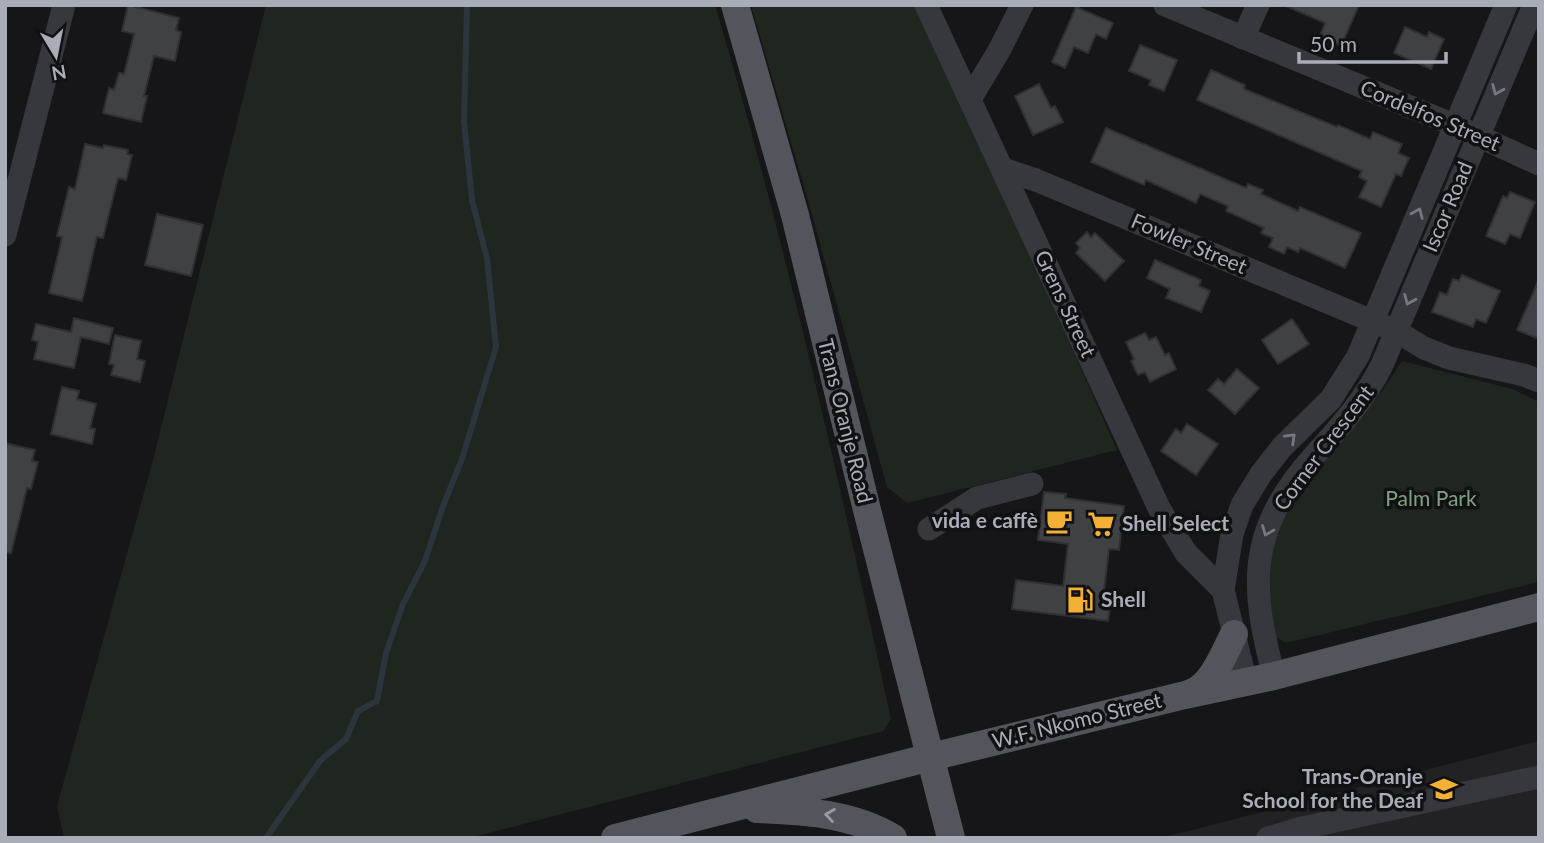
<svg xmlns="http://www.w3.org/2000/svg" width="1544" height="843" font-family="Lato,sans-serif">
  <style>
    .built { fill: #222225 }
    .green { fill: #1e261f }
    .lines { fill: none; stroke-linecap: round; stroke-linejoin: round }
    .stream { stroke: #2c353c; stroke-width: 6 }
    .building { fill: #404145; stroke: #303034; stroke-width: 2 }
    .minor { stroke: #37383d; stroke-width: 23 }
    .major { stroke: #53555c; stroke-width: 28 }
    .oneway { stroke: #757881 }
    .oneway2 { stroke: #979ba6 }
    .labels { text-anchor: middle; stroke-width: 7; stroke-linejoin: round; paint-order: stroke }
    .street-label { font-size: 21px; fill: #a8adb8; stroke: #111113 }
    .park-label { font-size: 21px; fill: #7fa381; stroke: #111113 }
    .poi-label { font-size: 21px; font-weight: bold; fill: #a8adb8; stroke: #111113; text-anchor: end }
  </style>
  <rect width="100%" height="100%" fill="#161618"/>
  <!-- built -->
  <path class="built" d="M1539,741v97h-378z"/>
  <!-- green -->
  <g class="green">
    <path d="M266,5h449c70,235 124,474 176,714l-8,12 -414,107h-405l-7,-32 96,-346z"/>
    <path d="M751,5h164l106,228 96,217 -210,53 -20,-16 -76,-276z"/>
    <path d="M1402,361l111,28 26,13v180l-253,61 -10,-6 -7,-11 1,-79 31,-63 43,-46 39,-48z"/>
  </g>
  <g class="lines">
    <!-- stream -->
    <path class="stream" d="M266,838l54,-77 26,-22 12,-28 19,-10 9,-48 17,-49 22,-43 18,-55 19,-47 34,-112 -9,-89 -15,-58 -8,-79 3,-116"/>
  </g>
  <!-- building -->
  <g class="building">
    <path d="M128,5l51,13 -3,12 5,2 -6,29 -21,-5 -10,40h3l-6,26 -38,-9 6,-25 5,2 5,-17 5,1 10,-40 -12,-3z"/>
    <path d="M1284,5h75l-18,41 -21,-10 5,-13z"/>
    <path d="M1076,7l37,16 -7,16 -10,-5 -8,19 -14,-6 -9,21 -13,-6z"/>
    <path d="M1405,27l22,10 2,-5 15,7 -13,30 -37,-16z"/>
    <path d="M1140,45l37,15 -13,31 -15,-6 2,-5 -22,-9z"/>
    <path d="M1211,70l34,15 -1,4 93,38 1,-2 32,14 3,-7 29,12 -4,9 11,5 -8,18 -5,-2 -15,33 -22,-10 8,-16 -8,-4 3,-6 -165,-71z"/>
    <path d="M1039,84l12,24 4,-2 8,16 -30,13 -18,-39z"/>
    <path d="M1106,128l140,60 2,-4 15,6 -2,4 37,17 2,-4 61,26 -16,35 -45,-20 -2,4 -11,-5 -3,7 -15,-7 4,-9 -12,-5 3,-5 -38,-17 2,-5 -28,-12 -4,9 -50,-23 -2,5 -53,-23z"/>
    <path d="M85,144l18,4 1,-3 24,5 -1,4 5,1 -6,25 -8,-2 -15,60 -6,-1 -15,64 -33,-8 13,-56 -5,-1 12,-49 6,2z"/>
    <path d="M1510,192l25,10 -15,36 -10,-4 -5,10 -19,-8 17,-40 4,2z"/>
    <path d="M157,214l46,11 -12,51 -46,-11z"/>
    <path d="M1087,232l4,5 4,-4 29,28 -19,20 -29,-28 4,-5 -4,-5z"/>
    <path d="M1155,260l46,20 -2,6 11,5 -9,21 -35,-14 4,-9 -23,-11z"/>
    <path d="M1462,275l38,16 -14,32 -10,-4 -3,8 -41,-15 8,-20 7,3 6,-16 6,2z"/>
    <path d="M1539,279v60l-22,-9z"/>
    <path d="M74,318l39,10 -4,16 -28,-7 -7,31 -40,-9 4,-17 -6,-2 4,-16 35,8z"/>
    <path d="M1292,319l17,25 -31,20 -16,-24z"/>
    <path d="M1145,333l4,7 7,-3 9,18 4,-2 7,16 -26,13 -5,-10 -7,3 -7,-14 3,-2 -8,-17z"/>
    <path d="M115,335l26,6 -4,18 8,2 -5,21 -29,-7 3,-10 -5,-1z"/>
    <path d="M1237,369l22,19 -24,26 -27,-24 10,-11 6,5z"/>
    <path d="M62,387l17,4 -2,8 19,5 -6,24 5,1 -3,15 -41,-10z"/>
    <path d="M1187,424l31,20 -22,31 -35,-24 15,-22 5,4z"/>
    <path d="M5,443l30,7 -3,11 6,1 -7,27 -4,-1 -16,65 -6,-1z"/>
    <path d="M1044,492l22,2 -1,4 59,8 -5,44 -10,-1 -5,42 8,1 -4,29 -96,-12 4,-29 47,6 5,-42 -30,-4z"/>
  </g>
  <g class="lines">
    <!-- minor -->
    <g class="minor">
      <path d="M926,5l233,503 27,45 37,37"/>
      <path d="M1165,5l289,120 85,39"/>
      <path d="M1243,38l15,-33"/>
      <path d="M970,99l30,-50 22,-44"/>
      <path d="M1003,169l33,11 360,151 28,17 25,10 75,17 15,6"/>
      <path d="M5,235l59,-230"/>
      <path d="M929,529l48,-31 55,-14"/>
      <path d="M1274,676c-24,-90 -27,-144 38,-218 27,-30 52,-57 70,-93l152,-360"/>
      <path d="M1246,682l-23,-92 9,-56 10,-29 19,-31 21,-27 49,-48 27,-43 148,-351"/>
      <path d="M1298,829l241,-52"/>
      <path d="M1268,838l30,-9 -1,9"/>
    </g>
    <!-- major -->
    <g class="major">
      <path d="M735,5l60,210 72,295 84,328"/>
      <path d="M1191,693c22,-8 33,-40 43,-59"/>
      <path d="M757,809c48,2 94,4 136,29"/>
      <path d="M615,838l316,-81 254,-62 89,-19 265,-69"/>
    </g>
  </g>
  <!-- one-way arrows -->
  <defs><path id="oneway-chevron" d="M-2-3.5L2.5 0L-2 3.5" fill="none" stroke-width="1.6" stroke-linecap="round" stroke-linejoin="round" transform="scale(1.75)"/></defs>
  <g class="oneway">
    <use href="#oneway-chevron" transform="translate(1497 90) rotate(113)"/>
    <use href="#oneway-chevron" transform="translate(1418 213) rotate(-67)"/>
    <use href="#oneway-chevron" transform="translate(1409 300) rotate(113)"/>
    <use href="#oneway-chevron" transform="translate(1291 438) rotate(-44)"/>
    <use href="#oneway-chevron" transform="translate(1267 531) rotate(111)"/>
  </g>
  <use class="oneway2" href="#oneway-chevron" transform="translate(830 815) rotate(-171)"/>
  <!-- icons -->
  <defs>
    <g id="cafe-bare" transform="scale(2.1)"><path d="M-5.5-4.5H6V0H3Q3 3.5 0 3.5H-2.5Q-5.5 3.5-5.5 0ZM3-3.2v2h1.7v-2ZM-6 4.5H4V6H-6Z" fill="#f2b134" stroke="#111113" stroke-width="2.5" paint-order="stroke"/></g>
    <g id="supermarket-bare" transform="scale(2.1)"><path d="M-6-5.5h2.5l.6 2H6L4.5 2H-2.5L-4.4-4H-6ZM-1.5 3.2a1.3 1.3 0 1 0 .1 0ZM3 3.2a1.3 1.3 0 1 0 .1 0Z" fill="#f2b134" stroke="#111113" stroke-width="2.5" paint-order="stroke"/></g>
    <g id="fuel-bare" transform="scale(2.1)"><path d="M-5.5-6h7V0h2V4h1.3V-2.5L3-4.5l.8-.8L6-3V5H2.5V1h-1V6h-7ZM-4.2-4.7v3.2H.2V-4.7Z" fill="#f2b134" stroke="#111113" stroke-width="2.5" paint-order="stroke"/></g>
    <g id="school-bare" transform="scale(2.1)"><path d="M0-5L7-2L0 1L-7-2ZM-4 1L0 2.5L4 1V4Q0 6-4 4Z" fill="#f2b134" stroke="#111113" stroke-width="2.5" paint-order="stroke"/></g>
  </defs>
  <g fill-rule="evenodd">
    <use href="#cafe-bare" x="1059" y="521"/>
    <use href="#supermarket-bare" x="1101" y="524"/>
    <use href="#fuel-bare" x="1080" y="600"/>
    <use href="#school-bare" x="1444" y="789"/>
  </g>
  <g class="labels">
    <!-- street labels -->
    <g class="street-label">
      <text transform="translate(1430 116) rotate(23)" y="7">Cordelfos Street</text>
      <text transform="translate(1448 207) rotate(-67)" y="7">Iscor Road</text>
      <text transform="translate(1189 244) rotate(23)" y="7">Fowler Street</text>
      <text transform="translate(1065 304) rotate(65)" y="7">Grens Street</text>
      <text transform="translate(845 421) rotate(76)" y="7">Trans Oranje Road</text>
      <text transform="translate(1324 448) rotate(-53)" y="7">Corner Crescent</text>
      <text transform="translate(1077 721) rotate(-14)" y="7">W.F. Nkomo Street</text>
    </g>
    <!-- park labels -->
    <g class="park-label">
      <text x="1431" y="506">Palm Park</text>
    </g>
    <!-- poi labels -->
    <g class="poi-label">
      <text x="1038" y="528">vida e caffè</text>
      <text x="1122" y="531" text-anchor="start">Shell Select</text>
      <text x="1101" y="607" text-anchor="start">Shell</text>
      <text x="1423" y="784">Trans-Oranje<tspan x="1423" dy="24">School for the Deaf</tspan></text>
    </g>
  </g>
  <!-- border -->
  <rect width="1544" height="843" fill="none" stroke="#a8adb8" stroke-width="14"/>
  <!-- north arrow -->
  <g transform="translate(56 56) rotate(170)" stroke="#111113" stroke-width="5" paint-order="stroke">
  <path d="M0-5L12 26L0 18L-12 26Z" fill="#a8adb8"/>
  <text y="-10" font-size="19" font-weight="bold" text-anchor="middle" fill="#a8adb8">N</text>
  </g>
  <!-- scale -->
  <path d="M1299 52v10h147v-10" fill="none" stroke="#a8adb8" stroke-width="3.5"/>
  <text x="1310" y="52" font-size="21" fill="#a8adb8" stroke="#111113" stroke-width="5" paint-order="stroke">50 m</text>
</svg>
